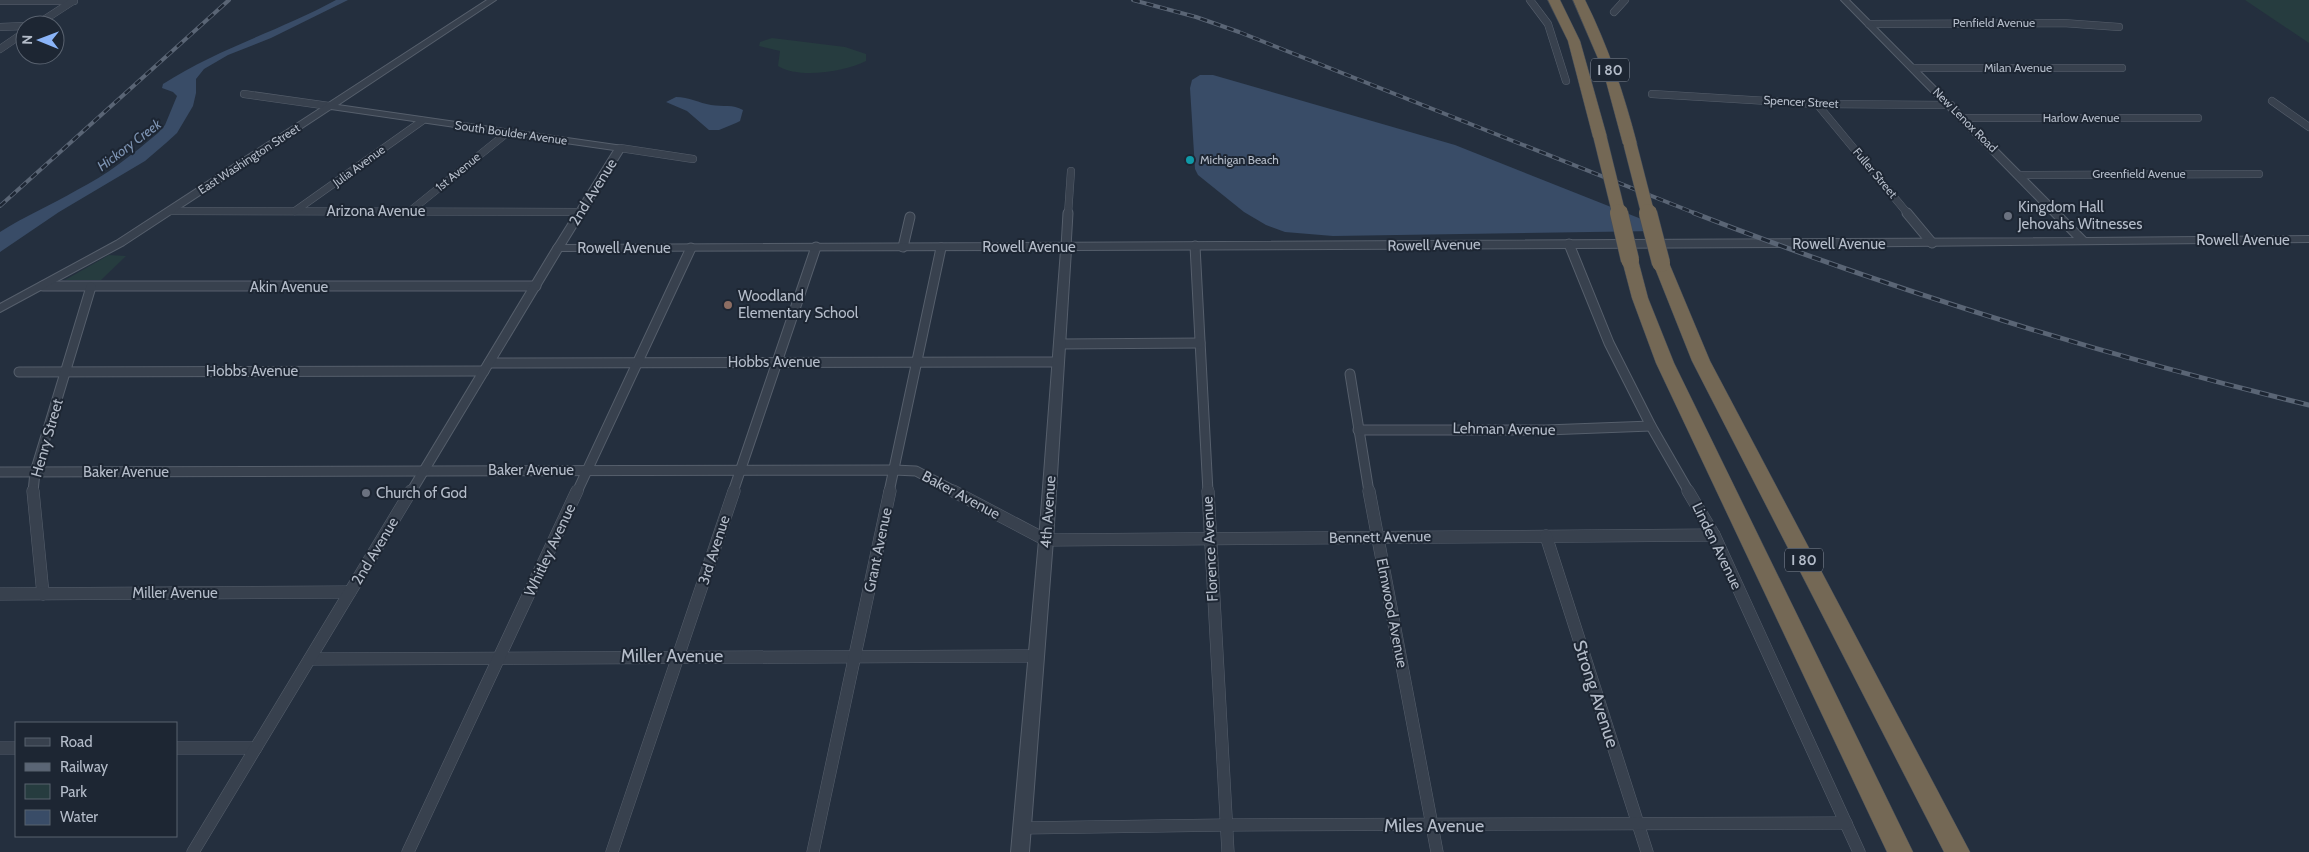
<svg xmlns="http://www.w3.org/2000/svg" width="2309" height="852" font-family="Cabin,sans-serif">
  <style>
    .green { fill: #263c3f }
    .water { fill: #394c67 }
    .lines { fill: none; stroke-linecap: round; stroke-linejoin: round }
    .minor-far2-casing { stroke: #565f6c; stroke-width: 8 }
    .minor-far1-casing { stroke: #565f6c; stroke-width: 11 }
    .minor-casing { stroke: #565f6c; stroke-width: 13 }
    .tertiary-casing { stroke: #565f6c; stroke-width: 2 }
    .motorway-casing { stroke: #434c59; stroke-width: 1 }
    .minor-far2 { stroke: #38414e; stroke-width: 7 }
    .minor-far1 { stroke: #38414e; stroke-width: 9 }
    .minor { stroke: #38414e; stroke-width: 12 }
    .tertiary { fill: #38414e; fill-rule: evenodd }
    .motorway { fill: #746855; fill-rule: evenodd }
    .rail-far1-casing { stroke: #5a6575; stroke-width: 4 }
    .rail-casing { stroke: #5a6575; stroke-width: 5 }
    .rail-far1 { stroke: #1d2633; stroke-width: 2.5; stroke-dasharray: 7; stroke-linecap: butt }
    .rail { stroke: #1d2633; stroke-width: 3; stroke-dasharray: 9; stroke-linecap: butt }
    .motorway-bridge-far1-casing { stroke: #434c59; stroke-width: 14; stroke-linecap: butt }
    .motorway-bridge-casing { stroke: #434c59; stroke-width: 19; stroke-linecap: butt }
    .motorway-bridge-far1 { stroke: #746855; stroke-width: 13 }
    .motorway-bridge { stroke: #746855; stroke-width: 18 }
    .culture-dot { fill: #0f9aa8; stroke: #1d2633; stroke-width: 2 }
    .worship-dot { fill: #6b7280; stroke: #1d2633; stroke-width: 2 }
    .education-dot { fill: #8d6e63; stroke: #1d2633; stroke-width: 2 }
    .labels { text-anchor: middle; stroke-width: 4; stroke-linejoin: round; paint-order: stroke }
    .far-street-label { font-size: 12px; fill: #b4bcc9; stroke: #1d2633 }
    .far-poi-label { font-size: 12px; fill: #b4bcc9; stroke: #1d2633; text-anchor: start }
    .shield { fill: #1d2633; stroke: #878f9c; stroke-width: 1 }
    .shield-label { font-size: 14px; font-weight: bold; fill: #b4bcc9 }
    .far-water-label { font-size: 14px; font-style: italic; fill: #7c92b1; stroke: #1d2633 }
    .street-label { font-size: 15px; fill: #b4bcc9; stroke: #1d2633 }
    .poi-label { font-size: 15px; fill: #b4bcc9; stroke: #1d2633; text-anchor: start }
    .near-street-label { font-size: 18px; fill: #b4bcc9; stroke: #1d2633 }
  </style>
  <rect width="100%" height="100%" fill="#242f3e"/>
  <!-- green -->
  <g class="green">
    <path d="M2245,0h64v43z"/>
    <path d="M772,38l73,9 21,7v7c-22,11 -67,18 -88,5l2,-15 -21,-5 1,-4z"/>
    <path d="M109,255l17,1 -25,24h-36z"/>
  </g>
  <!-- water -->
  <g class="water">
    <path d="M336,0h12l-77,38 -43,17 -24,14 -8,10v14l-3,13 -16,27 -11,10 -21,18 -86,51 -59,40v-20c25,-16 51,-27 77,-42 30,-15 56,-36 81,-57l7,-8 12,-29 -4,-4 -11,-4 1,-4c54,-35 116,-53 173,-84z"/>
    <path d="M1200,75h13l242,70 204,81 -2,5 -324,5 -48,-4 -19,-7 -22,-13 -46,-37 -3,-6 -5,-81 2,-8z"/>
    <path d="M676,97c13,0 23,6 35,8 12,2 22,-1 32,5l-3,11 -4,2 -17,7h-10l-22,-19 -21,-9z"/>
  </g>
  <g class="lines">
    <!-- minor-far2 casing -->
    <g class="minor-far2-casing">
      <g id="minor-far2">
        <path d="M1530,0l18,24 18,57"/>
        <path d="M0,1h74"/>
        <path d="M1614,12l11,-12"/>
        <path d="M1869,24l194,-1 56,4"/>
        <path d="M36,25l37,-24"/>
        <path d="M0,27l25,-1"/>
        <path d="M0,49l25,-17"/>
        <path d="M1914,68h208"/>
        <path d="M244,94l85,12"/>
        <path d="M1652,94l165,10 134,1"/>
        <path d="M2272,101l37,26"/>
        <path d="M1817,104l91,110"/>
        <path d="M1963,118h235"/>
        <path d="M620,148l73,11"/>
        <path d="M2019,175l240,-1"/>
        <path d="M171,211l409,1"/>
        <path d="M295,211l127,-90"/>
        <path d="M409,212l99,-80"/>
        <path d="M1068,214l3,-43"/>
      </g>
    </g>
    <!-- minor-far1 casing -->
    <g class="minor-far1-casing">
      <g id="minor-far1">
        <path d="M1907,213l25,30"/>
        <path d="M1569,244l40,99 42,83 38,66"/>
        <path d="M1195,246l13,246"/>
        <path d="M903,247l7,-30"/>
        <path d="M1066,247l2,-34"/>
        <path d="M43,286h493"/>
        <path d="M1060,344l140,-1"/>
        <path d="M489,363l570,-1"/>
        <path d="M19,372l465,-1"/>
        <path d="M1350,374l19,118"/>
        <path d="M1358,430h188l105,-4"/>
        <path d="M0,472l894,-2 22,1 40,21"/>
        <path d="M33,492l2,-20 56,-185"/>
        <path d="M411,492l147,-244"/>
        <path d="M577,492l114,-244"/>
        <path d="M733,492l83,-245"/>
        <path d="M889,492l52,-244"/>
      </g>
    </g>
    <!-- minor casing -->
    <g class="minor-casing">
      <g id="minor">
        <path d="M33,491l10,103"/>
        <path d="M953,491l93,49 668,-5"/>
        <path d="M1208,491l20,361"/>
        <path d="M1369,491l68,361"/>
        <path d="M1688,491l26,44 145,317"/>
        <path d="M1546,536l101,316"/>
        <path d="M0,594l350,-2"/>
        <path d="M310,659l725,-3"/>
        <path d="M1,748h15"/>
        <path d="M176,748h80"/>
        <path d="M1021,828l205,-3 620,-2"/>
        <path d="M193,852l218,-361"/>
        <path d="M408,852l169,-361"/>
        <path d="M612,852l122,-361"/>
        <path d="M813,852l77,-361"/>
      </g>
    </g>
    <!-- tertiary casing -->
    <g class="tertiary-casing">
      <path id="tertiary" d="M487,0h9l-158,105 285,41 2,2 -60,97 1509,-7 -233,-238h8l237,238 223,-2v6l-504,5 -734,3 -18,290 -24,312h-18l28,-312 22,-290 -503,1 -5,-3 61,-98 -283,-41 -207,136 -124,67v-8l116,-63z"/>
    </g>
    <!-- motorway casing -->
    <g class="motorway-casing">
      <g id="motorway">
        <path d="M1548,0h12l20,41 27,96 -2,3h-10l-2,-3 -25,-96z"/>
        <path d="M1573,0h12c23,46 39,94 52,144l-2,3 -5,1 -7,-4 -20,-74z"/>
        <path d="M1630,255l6,2 2,3 10,38 26,65 239,489h-26l-231,-489 -24,-65 -10,-38 2,-3z"/>
        <path d="M1661,258l6,2 2,3 41,98 260,491h-26l-252,-491 -39,-98 2,-3z"/>
      </g>
    </g>
    <!-- minor-far2 -->
    <use href="#minor-far2" class="minor-far2"/>
    <!-- minor-far1 -->
    <use href="#minor-far1" class="minor-far1"/>
    <!-- minor -->
    <use href="#minor" class="minor"/>
    <!-- tertiary -->
    <use href="#tertiary" class="tertiary"/>
    <!-- motorway -->
    <use href="#motorway" class="motorway"/>
    <!-- rail-far1 casing -->
    <g class="rail-far1-casing">
      <g id="rail-far1">
        <path d="M1133,0l63,17 43,15 458,182"/>
        <path d="M0,206l229,-206"/>
      </g>
    </g>
    <!-- rail casing -->
    <g class="rail-casing">
      <path id="rail" d="M1694,213c201,78 405,141 615,192"/>
    </g>
    <!-- rail-far1 -->
    <use href="#rail-far1" class="rail-far1"/>
    <!-- rail -->
    <use href="#rail" class="rail"/>
    <!-- motorway-bridge-far1 casing -->
    <g class="motorway-bridge-far1-casing">
      <g id="motorway-bridge-far1">
        <path d="M1600,137l19,77"/>
        <path d="M1630,144l18,70"/>
      </g>
    </g>
    <!-- motorway-bridge casing -->
    <g class="motorway-bridge-casing">
      <g id="motorway-bridge">
        <path d="M1619,213l11,47"/>
        <path d="M1648,213l13,50"/>
      </g>
    </g>
    <!-- motorway-bridge-far1 -->
    <use href="#motorway-bridge-far1" class="motorway-bridge-far1"/>
    <!-- motorway-bridge -->
    <use href="#motorway-bridge" class="motorway-bridge"/>
  </g>
  <!-- markers -->
  <circle class="culture-dot" cx="1190" cy="160" r="5"/>
  <g class="worship-dot">
    <circle cx="2008" cy="216" r="5"/>
    <circle cx="366" cy="493" r="5"/>
  </g>
  <circle class="education-dot" cx="728" cy="305" r="5"/>
  <g class="labels">
    <!-- far-street labels -->
    <g class="far-street-label">
      <text x="1994" y="27">Penfield Avenue</text>
      <text x="2018" y="72">Milan Avenue</text>
      <text transform="translate(1801 102) rotate(3)" y="4">Spencer Street</text>
      <text x="2081" y="122">Harlow Avenue</text>
      <text transform="translate(1965 120) rotate(45)" y="4">New Lenox Road</text>
      <text transform="translate(511 133) rotate(8)" y="4">South Boulder Avenue</text>
      <text transform="translate(249 159) rotate(-33)" y="4">East Washington Street</text>
      <text transform="translate(359 166) rotate(-36)" y="4">Julia Avenue</text>
      <text transform="translate(458 172) rotate(-39)" y="4">1st Avenue</text>
      <text transform="translate(1875 173) rotate(50)" y="4">Fuller Street</text>
      <text x="2139" y="178">Greenfield Avenue</text>
    </g>
    <!-- far-poi labels -->
    <g class="far-poi-label">
      <text x="1200" y="164">Michigan Beach</text>
    </g>
    <!-- shield labels -->
    <g class="shield">
      <rect x="1591" y="58.5" width="38" height="23" rx="4"/>
      <rect x="1785" y="548.5" width="38" height="23" rx="4"/>
    </g>
    <g class="shield-label">
      <text x="1610" y="75">I 80</text>
      <text x="1804" y="565">I 80</text>
    </g>
    <!-- far-water labels -->
    <g class="far-water-label">
      <text transform="translate(129 145) rotate(-37)" y="5">Hickory Creek</text>
    </g>
    <!-- street labels -->
    <g class="street-label">
      <text transform="translate(593 192) rotate(-58)" y="5">2nd Avenue</text>
      <text x="376" y="216">Arizona Avenue</text>
      <text x="2243" y="245">Rowell Avenue</text>
      <text x="1839" y="249">Rowell Avenue</text>
      <text transform="translate(1434 245) rotate(-1)" y="5">Rowell Avenue</text>
      <text x="1029" y="252">Rowell Avenue</text>
      <text x="624" y="253">Rowell Avenue</text>
      <text x="289" y="292">Akin Avenue</text>
      <text x="774" y="367">Hobbs Avenue</text>
      <text x="252" y="376">Hobbs Avenue</text>
      <text transform="translate(1504 429) rotate(1)" y="5">Lehman Avenue</text>
      <text transform="translate(47 438) rotate(-74)" y="5">Henry Street</text>
      <text x="531" y="475">Baker Avenue</text>
      <text x="126" y="477">Baker Avenue</text>
      <text transform="translate(961 495) rotate(28)" y="5">Baker Avenue</text>
      <text transform="translate(1048 512) rotate(-86)" y="5">4th Avenue</text>
      <text transform="translate(1380 537) rotate(-1)" y="5">Bennett Avenue</text>
      <text transform="translate(1717 546) rotate(64)" y="5">Linden Avenue</text>
      <text transform="translate(1210 549) rotate(-93)" y="5">Florence Avenue</text>
      <text transform="translate(550 550) rotate(-65)" y="5">Whitley Avenue</text>
      <text transform="translate(714 550) rotate(-72)" y="5">3rd Avenue</text>
      <text transform="translate(878 550) rotate(-78)" y="5">Grant Avenue</text>
      <text transform="translate(375 551) rotate(-59)" y="5">2nd Avenue</text>
      <text x="175" y="598">Miller Avenue</text>
      <text transform="translate(1392 613) rotate(79)" y="5">Elmwood Avenue</text>
    </g>
    <!-- poi labels -->
    <g class="poi-label">
      <text x="2018" y="212">Kingdom Hall<tspan x="2018" dy="17">Jehovahs Witnesses</tspan></text>
      <text x="738" y="301">Woodland<tspan x="738" dy="17">Elementary School</tspan></text>
      <text x="376" y="498">Church of God</text>
    </g>
    <!-- near-street labels -->
    <g class="near-street-label">
      <text x="672" y="662">Miller Avenue</text>
      <text transform="translate(1596 694) rotate(72)" y="6">Strong Avenue</text>
      <text x="1434" y="832">Miles Avenue</text>
    </g>
  </g>
  <!-- legend -->
  <rect x="15" y="722" width="162" height="115" fill="#1d2633" stroke="#59626f"/>
  <rect x="25" y="738" width="25" height="8" fill="#38414e" stroke="#59626f"/>
  <text x="60" y="747" font-size="15" fill="#b4bcc9">Road</text>
  <rect x="25" y="763" width="25" height="8" fill="#5a6575" stroke="#59626f"/>
  <text x="60" y="772" font-size="15" fill="#b4bcc9">Railway</text>
  <rect x="25" y="784" width="25" height="15" fill="#263c3f" stroke="#59626f"/>
  <text x="60" y="797" font-size="15" fill="#b4bcc9">Park</text>
  <rect x="25" y="810" width="25" height="15" fill="#394c67" stroke="#59626f"/>
  <text x="60" y="822" font-size="15" fill="#b4bcc9">Water</text>
  <!-- north arrow -->
  <g transform="translate(40 40) rotate(271)"><circle r="24" fill="#1d2633" stroke="#59626f"/>
  <path d="M0-4L9 19L0 12L-9 19Z" fill="#8ab4f8"/>
  <text y="-8" font-size="14" font-weight="bold" text-anchor="middle" fill="#b4bcc9">N</text>
  </g>
</svg>
